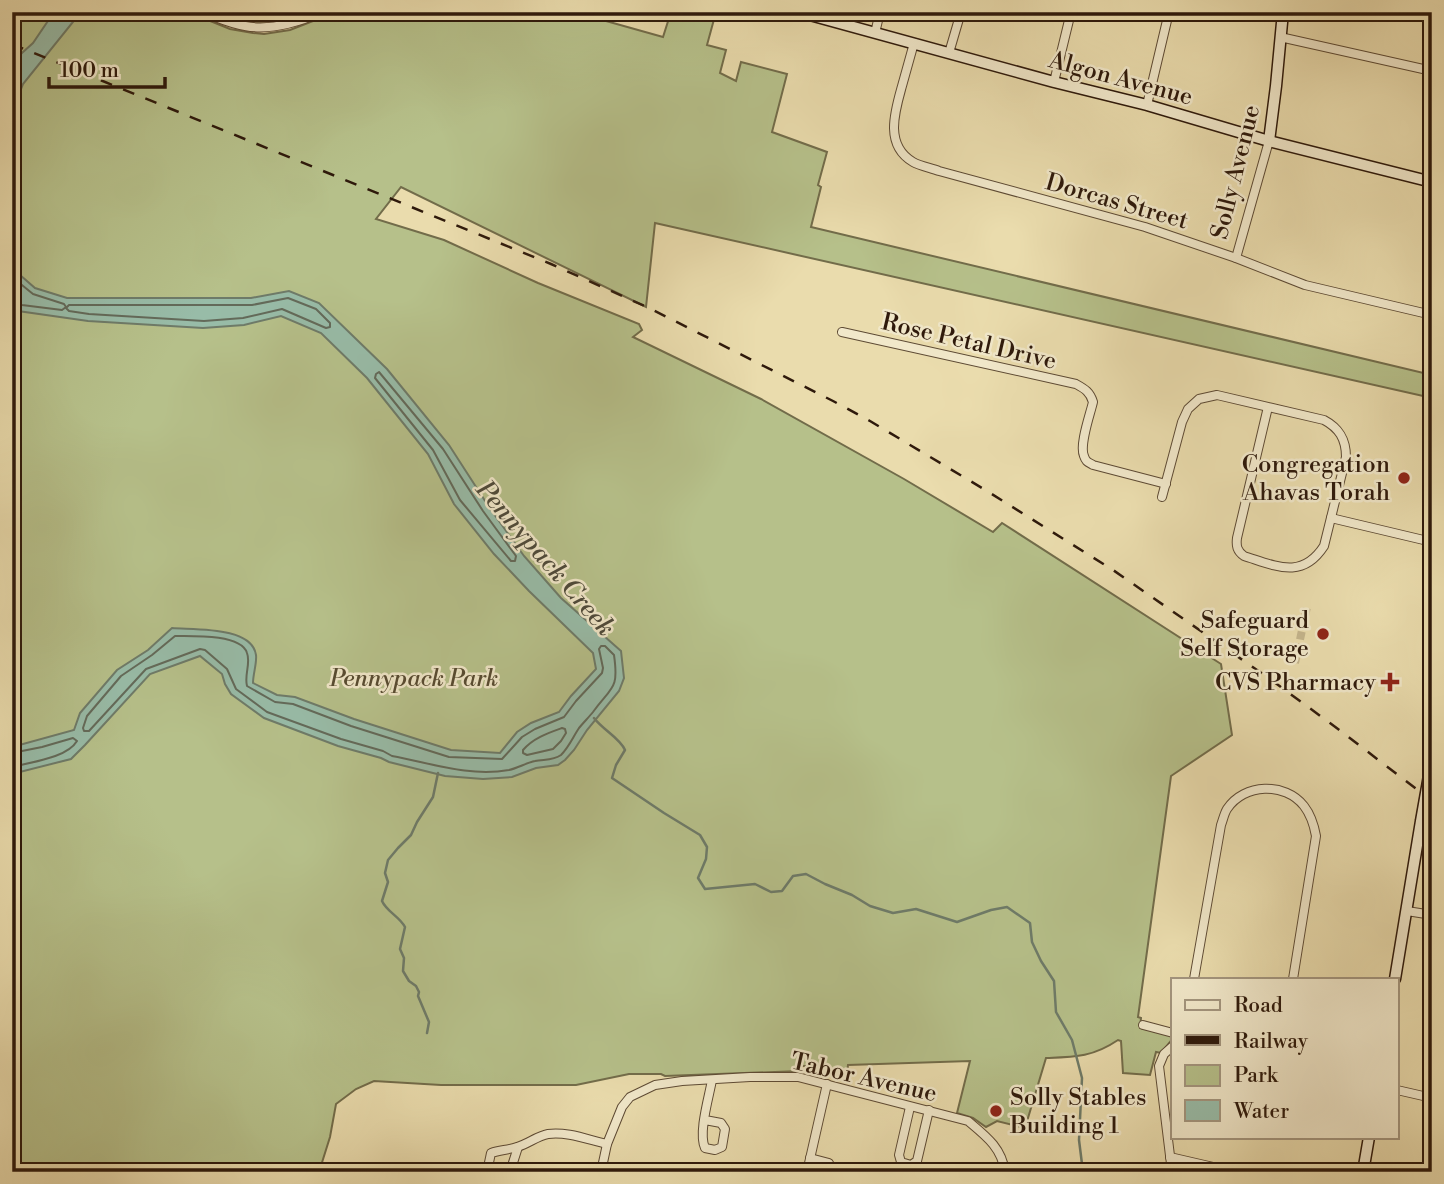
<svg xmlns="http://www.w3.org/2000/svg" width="1444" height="1184" font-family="'Libre Bodoni',serif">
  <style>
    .green { fill: #b6c08a; stroke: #726c4a; stroke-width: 2 }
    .water { fill: #98bca8; stroke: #6e7b69; stroke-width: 2 }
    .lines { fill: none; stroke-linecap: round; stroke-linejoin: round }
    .shore { stroke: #636a5a; stroke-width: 2 }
    .stream { stroke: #6e7b69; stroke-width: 2.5 }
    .street-tunnel { stroke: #c4b58d; stroke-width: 8; stroke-dasharray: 8 4; stroke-linecap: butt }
    .street-casing { stroke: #5d4a34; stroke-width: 10 }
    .secondary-casing { stroke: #2e190b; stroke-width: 13 }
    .street { stroke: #f1e8ca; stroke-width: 8 }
    .secondary { stroke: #f1e8ca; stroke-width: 10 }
    .rail { stroke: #2e190b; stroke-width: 2.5; stroke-dasharray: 12 12; stroke-linecap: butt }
    .secondary-bridge-casing { stroke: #2e190b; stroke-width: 13; stroke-linecap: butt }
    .secondary-bridge { stroke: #f1e8ca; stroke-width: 10 }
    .poi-dot { fill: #8f2418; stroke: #f1e8ca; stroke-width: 2.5 }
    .labels { text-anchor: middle; stroke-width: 5; stroke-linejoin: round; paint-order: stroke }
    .street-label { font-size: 24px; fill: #2e190b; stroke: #f1e8ca }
    .poi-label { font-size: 24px; fill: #2e190b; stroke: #f1e8ca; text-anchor: end }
    .park-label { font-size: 24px; font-style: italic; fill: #574b31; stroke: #f1e8ca }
    .water-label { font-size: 26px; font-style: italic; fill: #4e4a3a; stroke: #f1e8ca }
  </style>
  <rect width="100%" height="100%" fill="#eadcad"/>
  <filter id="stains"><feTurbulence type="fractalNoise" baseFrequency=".00286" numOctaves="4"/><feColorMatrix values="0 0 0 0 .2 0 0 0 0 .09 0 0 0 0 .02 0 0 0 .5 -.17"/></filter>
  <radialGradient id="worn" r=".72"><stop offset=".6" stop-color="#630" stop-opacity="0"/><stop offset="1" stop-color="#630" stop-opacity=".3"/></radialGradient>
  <!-- green -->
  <g class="green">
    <path d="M12,12h176l42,17 23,4 11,1 26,-4 46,-18h238l89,25 8,-25h45l-9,33 19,5 -6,23 16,8 5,-19 46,12 -15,58 55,20 -9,33 3,2 -10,40 621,148v23l-777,-175 -9,84 -245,-120 -25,32 68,21 94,43 101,41 3,6 -9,7 128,62 143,80 89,53 9,-9 219,141 11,71 -61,41 -33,241 3,1 -1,10 32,7 1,3 -12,15 -5,-1 -6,23 -27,-2 -2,-32 -3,-1c-25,17 -43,17 -72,18l-21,70 -28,-7 -11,6 -13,-9 -16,-5 13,-52 -122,4 -1,8 -34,-7h-12v5l-136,5 -4,-2h-32l-53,11h-135l-67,-4 -18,8 -20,15 -6,33 -11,35h-307z"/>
    <path d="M213,12h95c-35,13 -60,13 -95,0z"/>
  </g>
  <!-- water -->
  <g class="water">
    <path d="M54,12h27l-58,72 -11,27v-49l21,-19z"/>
    <path d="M12,268l23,20 32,10h184l38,-7 30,12 68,66 62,76 40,62 35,49 37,42 60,53 3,27 -5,13 -32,39 -13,20 -9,10 -7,5 -22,3 -24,9 -29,2 -38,-3 -56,-14 -8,-4 -43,-12 -74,-28 -33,-24 -6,-10 -3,-10 -22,-18 -50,18 -65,71 -14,14 -59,15v-27l62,-17 6,-17 37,-43 31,-20 24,-22c22,2 80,-2 84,27 1,8 -3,19 -3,28l24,12 18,2 59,22 97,31 49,3 17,-21 14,-9 28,-11 12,-16 25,-27 -3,-16 -64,-62 -35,-37 -40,-50 -26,-50 -61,-76 -46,-45 -40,-17 -37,9 -41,3 -115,-7 -70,-10 -6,-4z"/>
  </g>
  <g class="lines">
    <!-- shore -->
    <g class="shore">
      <path d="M12,277l21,17 31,10 2,3 -4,3 -40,-5 -10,-3"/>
      <path d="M288,298l28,11 14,14v4l-4,1 -44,-19 -39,9 -39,3 -115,-7 -20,-3 -3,-3 3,-3h183z"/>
      <path d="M379,372l64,77 40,62 33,45 -1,5h-4l-51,-61 -27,-50 -58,-72 1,-4z"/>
      <path d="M175,636c17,0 66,-2 72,17 4,10 -3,22 0,33l28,16 18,2 58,22 98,31 53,2 20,-22 13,-8 29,-12 12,-16 26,-28 1,-5 -4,-19 2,-3h4l9,9c5,35 -2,31 -21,57 -4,5 -9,10 -14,16 -6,9 -10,19 -18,27 -8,6 -18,4 -26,6 -9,2 -17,7 -26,9 -41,7 -78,-7 -117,-14l-9,-5 -42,-12 -74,-27 -31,-23 -9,-20 -22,-19 -5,-1 -54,20 -57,62h-5l-1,-3 4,-12 34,-40 31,-21z"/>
      <path d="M562,728l3,1 1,4 -5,8 -8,8 -26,6 -4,-2v-3c10,-12 25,-17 39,-22z"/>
      <path d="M12,753l30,-6 31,-9 4,3c-10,17 -46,21 -65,26"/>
    </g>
    <!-- stream -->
    <g class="stream">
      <path d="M594,718c9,12 26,20 31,32l-9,15 -4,13 52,35 36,22 7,12 -1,12 -8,19 7,11 50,-5 16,8 11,-1 11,-15 13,-2 19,10 27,11 18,11 23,7 23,-4 41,13 34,-12 16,-3 23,16 2,19 9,19 13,20 2,31 16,28 10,38 -3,62 4,32"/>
      <path d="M427,1033l2,-11 -11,-26 1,-4 -3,-6 -7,-5 -6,-10 1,-13 -4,-9 5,-22c-6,-11 -18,-15 -23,-26l6,-19 -3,-9 3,-13 10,-12 13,-13 6,-13 16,-25 5,-24"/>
    </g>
    <!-- street-tunnel -->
    <path class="street-tunnel" d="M1295,663l12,-56"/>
    <!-- street casing -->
    <g class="street-casing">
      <g id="street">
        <path d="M202,12c14,5 28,12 43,14 25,5 54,-4 77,-14"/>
        <path d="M875,33l5,-21"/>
        <path d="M1280,37l152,34"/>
        <path d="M914,43c-4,14 -8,29 -12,43 -7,25 -18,59 11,76 7,4 18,6 26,9l206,56 91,31 69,27 127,30"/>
        <path d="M949,53l12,-41"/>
        <path d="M1054,82l17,-70"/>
        <path d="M1147,105l22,-93"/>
        <path d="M1236,258l33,-117"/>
        <path d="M842,332l234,52c9,5 14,8 17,18 -3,13 -14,43 -9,54 2,6 4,6 9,9l73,19"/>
        <path d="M1162,497l20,-75 6,-13 11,-10 18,-4 107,25c15,8 22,19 22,37l-22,89c-22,34 -48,20 -80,10 -7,-5 -8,-10 -7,-18l31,-131"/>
        <path d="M1331,518l101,24"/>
        <path d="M1407,911l25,4"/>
        <path d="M1194,979l27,-154c2,-5 3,-11 6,-16 17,-26 58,-27 77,-3 7,9 10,19 12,30l-23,143"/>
        <path d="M1143,1025l30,8"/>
        <path d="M1397,1090l35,8"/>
        <path d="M910,1107l-11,48 2,7 10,3 6,-4 12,-51"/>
        <path d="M705,1120l16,3 4,6 -3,18 -7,3 -10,-2c-7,-15 4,-51 7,-68"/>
        <path d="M1170,1157l65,15"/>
        <path d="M810,1158l19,5 3,9"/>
        <path d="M487,1172l4,-19c9,-3 17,-3 26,-6 11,-3 20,-11 31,-13 18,-3 41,6 59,10"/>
        <path d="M510,1172l8,-25"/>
        <path d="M601,1172l6,-28 15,-37 8,-10 25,-12 27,-4 68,-4h48l170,44c18,15 34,27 37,51"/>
        <path d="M807,1172l20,-88"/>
        <path d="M1172,1172l-13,-106 5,-12 9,-8"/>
      </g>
    </g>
    <!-- secondary casing -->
    <g class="secondary-casing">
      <g id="secondary">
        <path d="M799,12l255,70 93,23 122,36 163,41"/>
        <path d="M1269,141l7,-55 7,-74"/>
        <path d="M1395,979l26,-158"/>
        <path d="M1363,1172l6,-35"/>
      </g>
    </g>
    <!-- street -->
    <use href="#street" class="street"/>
    <!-- secondary -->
    <use href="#secondary" class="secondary"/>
    <!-- rail -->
    <path class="rail" d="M12,44l539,220 98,44 184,93 37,20 117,70 126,79 157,109 68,50 94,72"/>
    <!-- secondary-bridge casing -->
    <g class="secondary-bridge-casing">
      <path id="secondary-bridge" d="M1421,821l9,-51"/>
    </g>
    <!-- secondary-bridge -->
    <use href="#secondary-bridge" class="secondary-bridge"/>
  </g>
  <!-- markers -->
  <g class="poi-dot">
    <circle cx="1404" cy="478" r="7"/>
    <circle cx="1323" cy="634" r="7"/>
    <path d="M1386.5 671.5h7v7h7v7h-7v7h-7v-7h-7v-7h7z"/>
    <circle cx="996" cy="1111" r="7"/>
  </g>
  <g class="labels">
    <!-- street labels -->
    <g class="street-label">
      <text transform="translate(1121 78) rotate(15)" y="8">Algon Avenue</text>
      <text transform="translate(1235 172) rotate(-76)" y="8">Solly Avenue</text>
      <text transform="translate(1117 201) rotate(16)" y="8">Dorcas Street</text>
      <text transform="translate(969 341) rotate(13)" y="8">Rose Petal Drive</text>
      <text transform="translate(864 1077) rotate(13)" y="8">Tabor Avenue</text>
    </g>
    <!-- poi labels -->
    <g class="poi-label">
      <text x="1390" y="472">Congregation<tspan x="1390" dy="28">Ahavas Torah</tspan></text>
      <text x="1309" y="628">Safeguard<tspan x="1309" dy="28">Self Storage</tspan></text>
      <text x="1376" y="690">CVS Pharmacy</text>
      <text x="1010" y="1105" text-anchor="start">Solly Stables<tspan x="1010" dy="28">Building 1</tspan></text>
    </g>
    <!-- park labels -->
    <g class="park-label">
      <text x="414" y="686">Pennypack Park</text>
    </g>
    <!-- water labels -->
    <g class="water-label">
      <text transform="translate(546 558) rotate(49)" y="9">Pennypack Creek</text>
    </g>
  </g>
  <!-- margin -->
  <rect width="1444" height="1184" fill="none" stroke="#eadcad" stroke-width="42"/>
  <rect x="14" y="14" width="1416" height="1156" fill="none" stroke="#2e190b" stroke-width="3.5"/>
  <rect x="21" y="21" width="1402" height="1142" fill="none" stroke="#2e190b" stroke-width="2"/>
  <!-- legend -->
  <rect x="1171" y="978" width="228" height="161" fill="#f1e8ca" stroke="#a3957e" stroke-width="2"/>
  <rect x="1185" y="1000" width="35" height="10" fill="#f1e8ca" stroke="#a3957e" stroke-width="2"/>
  <text x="1234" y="1012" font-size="21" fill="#2e190b">Road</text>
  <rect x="1185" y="1035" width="35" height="10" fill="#2e190b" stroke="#a3957e" stroke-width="2"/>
  <text x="1234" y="1048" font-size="21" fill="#2e190b">Railway</text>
  <rect x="1185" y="1065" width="35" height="21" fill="#b6c08a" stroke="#a3957e" stroke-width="2"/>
  <text x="1234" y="1082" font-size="21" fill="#2e190b">Park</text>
  <rect x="1185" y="1100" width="35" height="21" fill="#98bca8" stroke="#a3957e" stroke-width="2"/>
  <text x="1234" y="1118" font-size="21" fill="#2e190b">Water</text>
  <!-- scale -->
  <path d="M49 77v10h116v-10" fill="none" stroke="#2e190b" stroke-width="3.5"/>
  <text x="60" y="77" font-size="21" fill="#2e190b" stroke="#f1e8ca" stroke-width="5" paint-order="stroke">100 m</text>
  <rect width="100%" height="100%" filter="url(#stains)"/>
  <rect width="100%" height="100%" fill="url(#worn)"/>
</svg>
